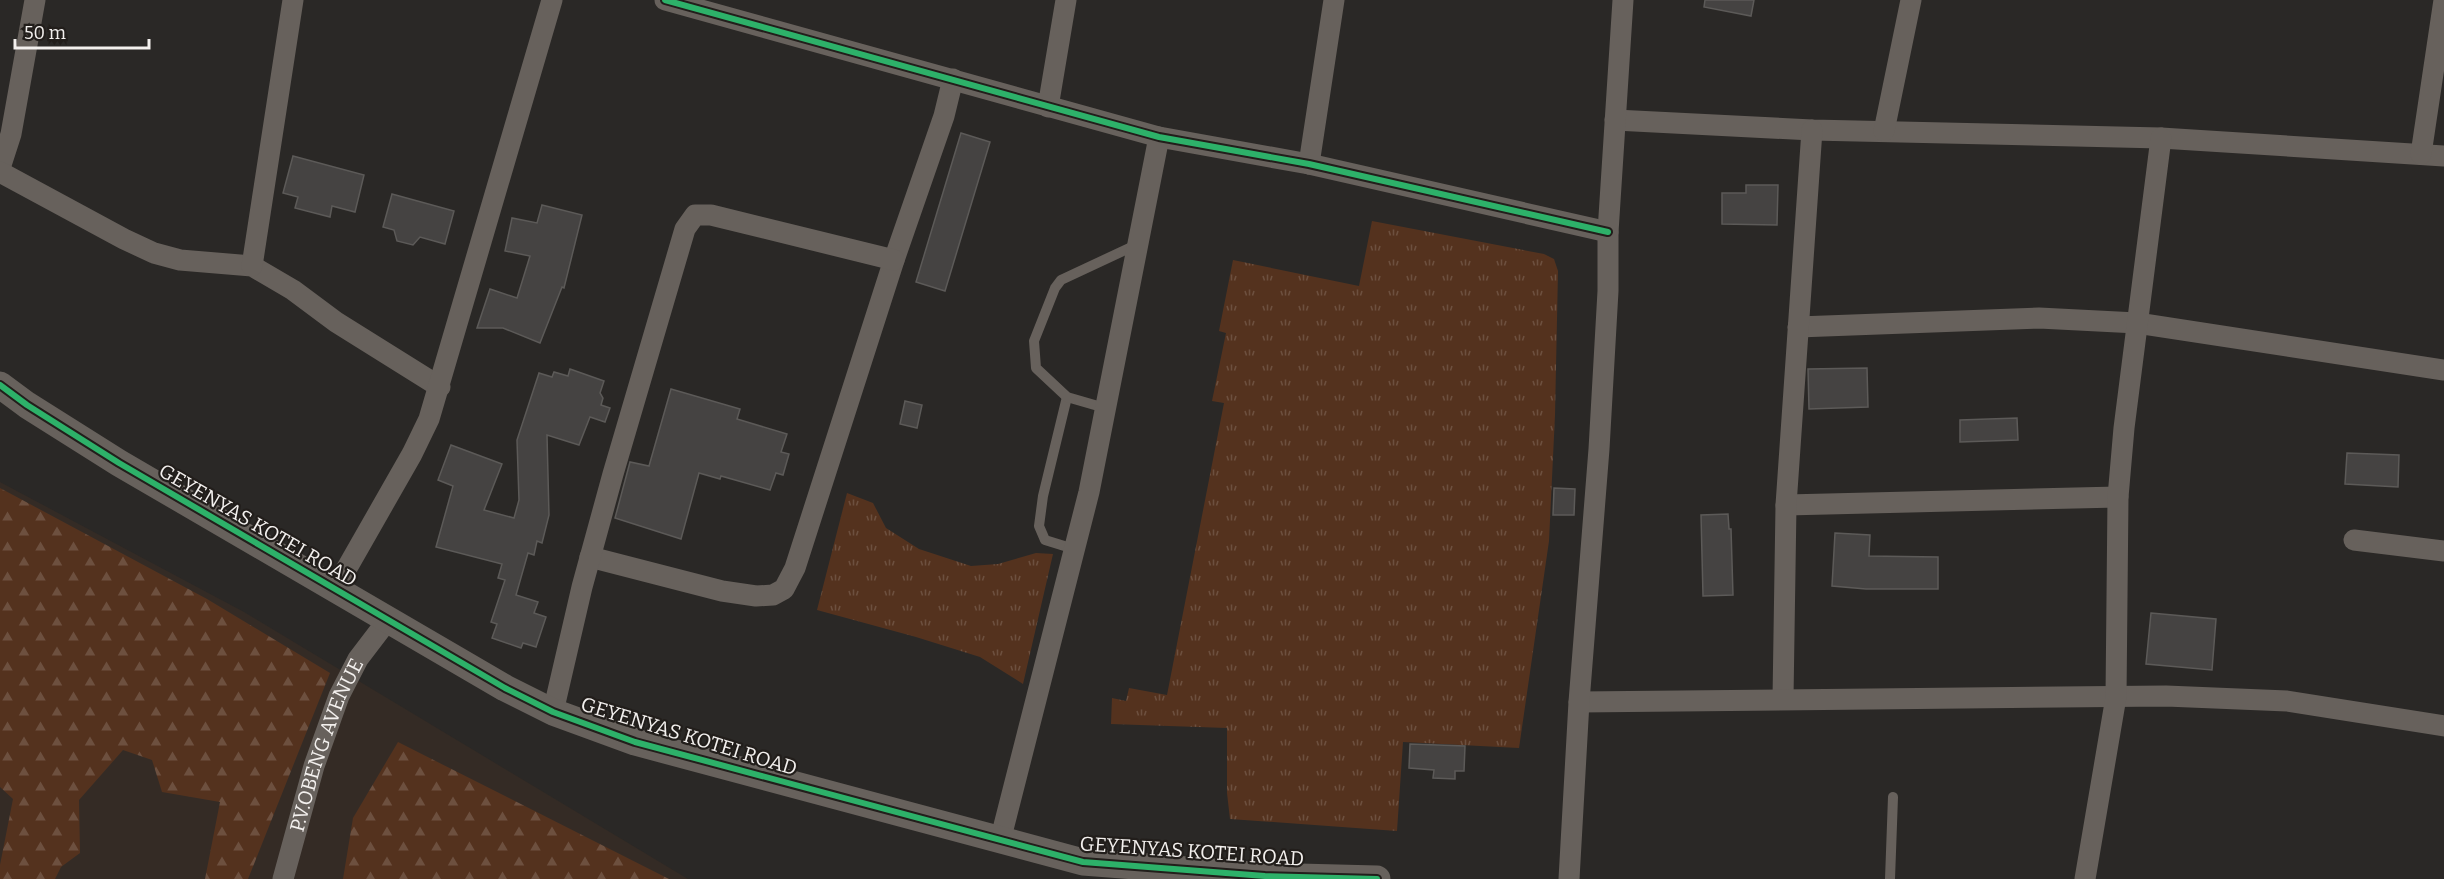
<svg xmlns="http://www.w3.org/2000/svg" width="2444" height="879" font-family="Bitter,serif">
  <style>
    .built { fill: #342b25 }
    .grass { fill: url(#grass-tufts) }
    .forest { fill: url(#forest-firs) }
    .building { fill: #454342; stroke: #5c5a58; stroke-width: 1.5 }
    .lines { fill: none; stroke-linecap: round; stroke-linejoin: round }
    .service { stroke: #67615c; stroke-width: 10 }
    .minor { stroke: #67615c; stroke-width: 21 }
    .tertiary { stroke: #67615c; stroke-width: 27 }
    .cycleway-casing { stroke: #221e1b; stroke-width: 10 }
    .cycleway { stroke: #2db169; stroke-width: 6 }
    .labels { text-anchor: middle; stroke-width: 4.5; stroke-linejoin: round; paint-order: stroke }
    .street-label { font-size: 20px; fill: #f3f0ee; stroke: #221e1b }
  </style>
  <defs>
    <pattern id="grass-tufts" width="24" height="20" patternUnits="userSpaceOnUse" patternTransform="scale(1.5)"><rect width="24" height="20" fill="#54321e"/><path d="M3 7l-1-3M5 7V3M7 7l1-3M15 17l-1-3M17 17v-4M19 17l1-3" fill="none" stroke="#6d503f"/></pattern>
    <pattern id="forest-firs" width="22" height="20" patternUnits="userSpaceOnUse" patternTransform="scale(1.5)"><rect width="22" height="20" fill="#54321e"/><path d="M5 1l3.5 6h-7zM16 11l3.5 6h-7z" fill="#6d503f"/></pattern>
  </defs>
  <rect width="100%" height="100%" fill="#2a2826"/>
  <!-- built -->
  <path class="built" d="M0,482l244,130 444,267h-688z"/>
  <!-- grass -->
  <g class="grass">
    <path d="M1372,221l172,33 10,5 4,12 -3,144 -6,126 -30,207 -116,-6 -6,89 -167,-12 -3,-26v-65l-116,-4 1,-26 14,3 3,-13 38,7 57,-292 -12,-2 14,-68 -7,-2 14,-71 126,26z"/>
    <path d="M847,493l26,10 13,25 33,21 52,17 27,-2 38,-11 17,1 -30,130 -43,-27 -64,-20 -99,-27z"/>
  </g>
  <!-- forest -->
  <g class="forest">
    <path d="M0,488l207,111 123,74 -82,206h-43l15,-77 -58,-10 -10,-32 -29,-10 -44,50 1,53 -19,14 -6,12h-55v-14l13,-66 -13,-12z"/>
    <path d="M398,742l271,137h-326l10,-61z"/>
  </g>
  <!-- building -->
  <g class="building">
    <path d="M1705,0h49l-3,16 -47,-9z"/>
    <path d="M961,133l29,9 -45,149 -29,-9z"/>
    <path d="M293,156l71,19 -9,37 -23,-6 -2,11 -35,-9 3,-11 -15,-4z"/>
    <path d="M1746,185h32l-1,40 -55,-1v-31h24z"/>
    <path d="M392,194l62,17 -9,33 -25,-7 -7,8 -16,-4 -3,-11 -11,-3z"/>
    <path d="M542,205l40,10 -18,73 -2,-1 -22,56 -37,-15h-26l13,-39 27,9 13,-42 -25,-5 7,-33 25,5z"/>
    <path d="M1867,368l1,39 -59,2 -1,-40z"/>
    <path d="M570,369l34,12 -4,12 3,5 -2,7 9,3 -5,14 -15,-5 -11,28 -32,-10 2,80 -7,28 -5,-2 -3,14 -6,-2 -12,42 22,7 -4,11 12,4 -10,30 -13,-4 -2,5 -29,-10 5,-14 -6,-2 14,-42 -7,-2 4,-14 -66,-17 17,-61 -15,-6 13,-35 51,19 -18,46 30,8 5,-18 -2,-60 22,-67 13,4 2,-5 14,4z"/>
    <path d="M671,389l69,20 -3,10 50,15 -6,18 8,2 -6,21 -7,-2 -6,17 -49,-14 -1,3 -21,-6 -18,66 -66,-21 15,-56 19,4z"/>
    <path d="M905,401l17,4 -5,23 -17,-4z"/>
    <path d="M2017,418l1,22 -58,2v-22z"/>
    <path d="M2347,453l52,2 -1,32 -53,-3z"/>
    <path d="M1554,488l21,1 -1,26h-21z"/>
    <path d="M1728,514l1,15h2l2,66 -30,1 -2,-81z"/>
    <path d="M1835,533l35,2 -1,21 69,1v32h-72l-34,-3z"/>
    <path d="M2151,613l65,6 -4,51 -66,-6z"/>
    <path d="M1410,744l55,2 -1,25h-9v8l-22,-1 1,-8 -25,-2z"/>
  </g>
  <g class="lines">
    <!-- service -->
    <g class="service">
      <path d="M1067,397l-24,99 -4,30 6,14 29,9"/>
      <path d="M1105,408l-38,-11 -31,-29 -2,-27 21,-53 6,-8 77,-36"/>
      <path d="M1890,879l3,-82"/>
    </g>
    <!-- minor -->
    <g class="minor">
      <path d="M665,0l494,137 150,27 299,68"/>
      <path d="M1048,107l18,-107"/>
      <path d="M1615,120l197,10 349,8 283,18"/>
      <path d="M1884,131l27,-131"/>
      <path d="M2421,154l23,-154"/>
      <path d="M1309,164l25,-164"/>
      <path d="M0,168l11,-34 24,-134"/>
      <path d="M0,172l124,67 30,14 26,7 72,6 41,24 43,32 104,65"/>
      <path d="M252,266l41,-266"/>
      <path d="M1798,327l241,-9 98,5 307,47"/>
      <path d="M1786,505l332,-8"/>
      <path d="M2354,540l90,11"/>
      <path d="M590,557l132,34 34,5 17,-1 11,-6 11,-21 99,-308 50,-144 9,-37"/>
      <path d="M335,589l77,-135 17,-35 123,-419"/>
      <path d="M1783,699l3,-194 26,-375"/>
      <path d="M1579,702l587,-6 121,5 157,25"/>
      <path d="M553,712l29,-125 31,-113 72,-245 10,-14h16l183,45"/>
      <path d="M1000,841l89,-349 70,-355"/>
      <path id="s1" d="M283,879l31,-113 25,-70 19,-37 29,-38"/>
      <path d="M1569,879l10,-177 20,-253 9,-158v-59l15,-232"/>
      <path d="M2085,879l31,-182 2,-200 6,-69 37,-290"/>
    </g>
    <!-- tertiary -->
    <path class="tertiary" d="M0,385l27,20 92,58 386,225 48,24 82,30 448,120 182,14 112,3"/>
    <!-- cycleway casing -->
    <g class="cycleway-casing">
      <g id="cycleway">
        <path d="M665,0l494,137 150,27 299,68"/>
        <path d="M0,385l27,20 92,58 386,225 48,24 82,30 448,120 182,14 112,3"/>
      </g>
    </g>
    <!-- cycleway -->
    <use href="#cycleway" class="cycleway"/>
  </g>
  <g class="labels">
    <!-- street labels -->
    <g class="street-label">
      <text transform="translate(258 525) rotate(30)" y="7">GEYENYAS KOTEI ROAD</text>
      <text transform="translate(689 736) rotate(17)" y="7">GEYENYAS KOTEI ROAD</text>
      <text dy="7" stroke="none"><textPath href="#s1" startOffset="141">P.V.OBENG AVENUE</textPath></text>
      <text transform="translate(1192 851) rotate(4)" y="7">GEYENYAS KOTEI ROAD</text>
    </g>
  </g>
  <!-- scale -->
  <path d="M15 39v9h134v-9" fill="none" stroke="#f3f0ee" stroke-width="3"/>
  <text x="24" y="39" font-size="18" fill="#f3f0ee" stroke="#221e1b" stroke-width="4.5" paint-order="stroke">50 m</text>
</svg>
